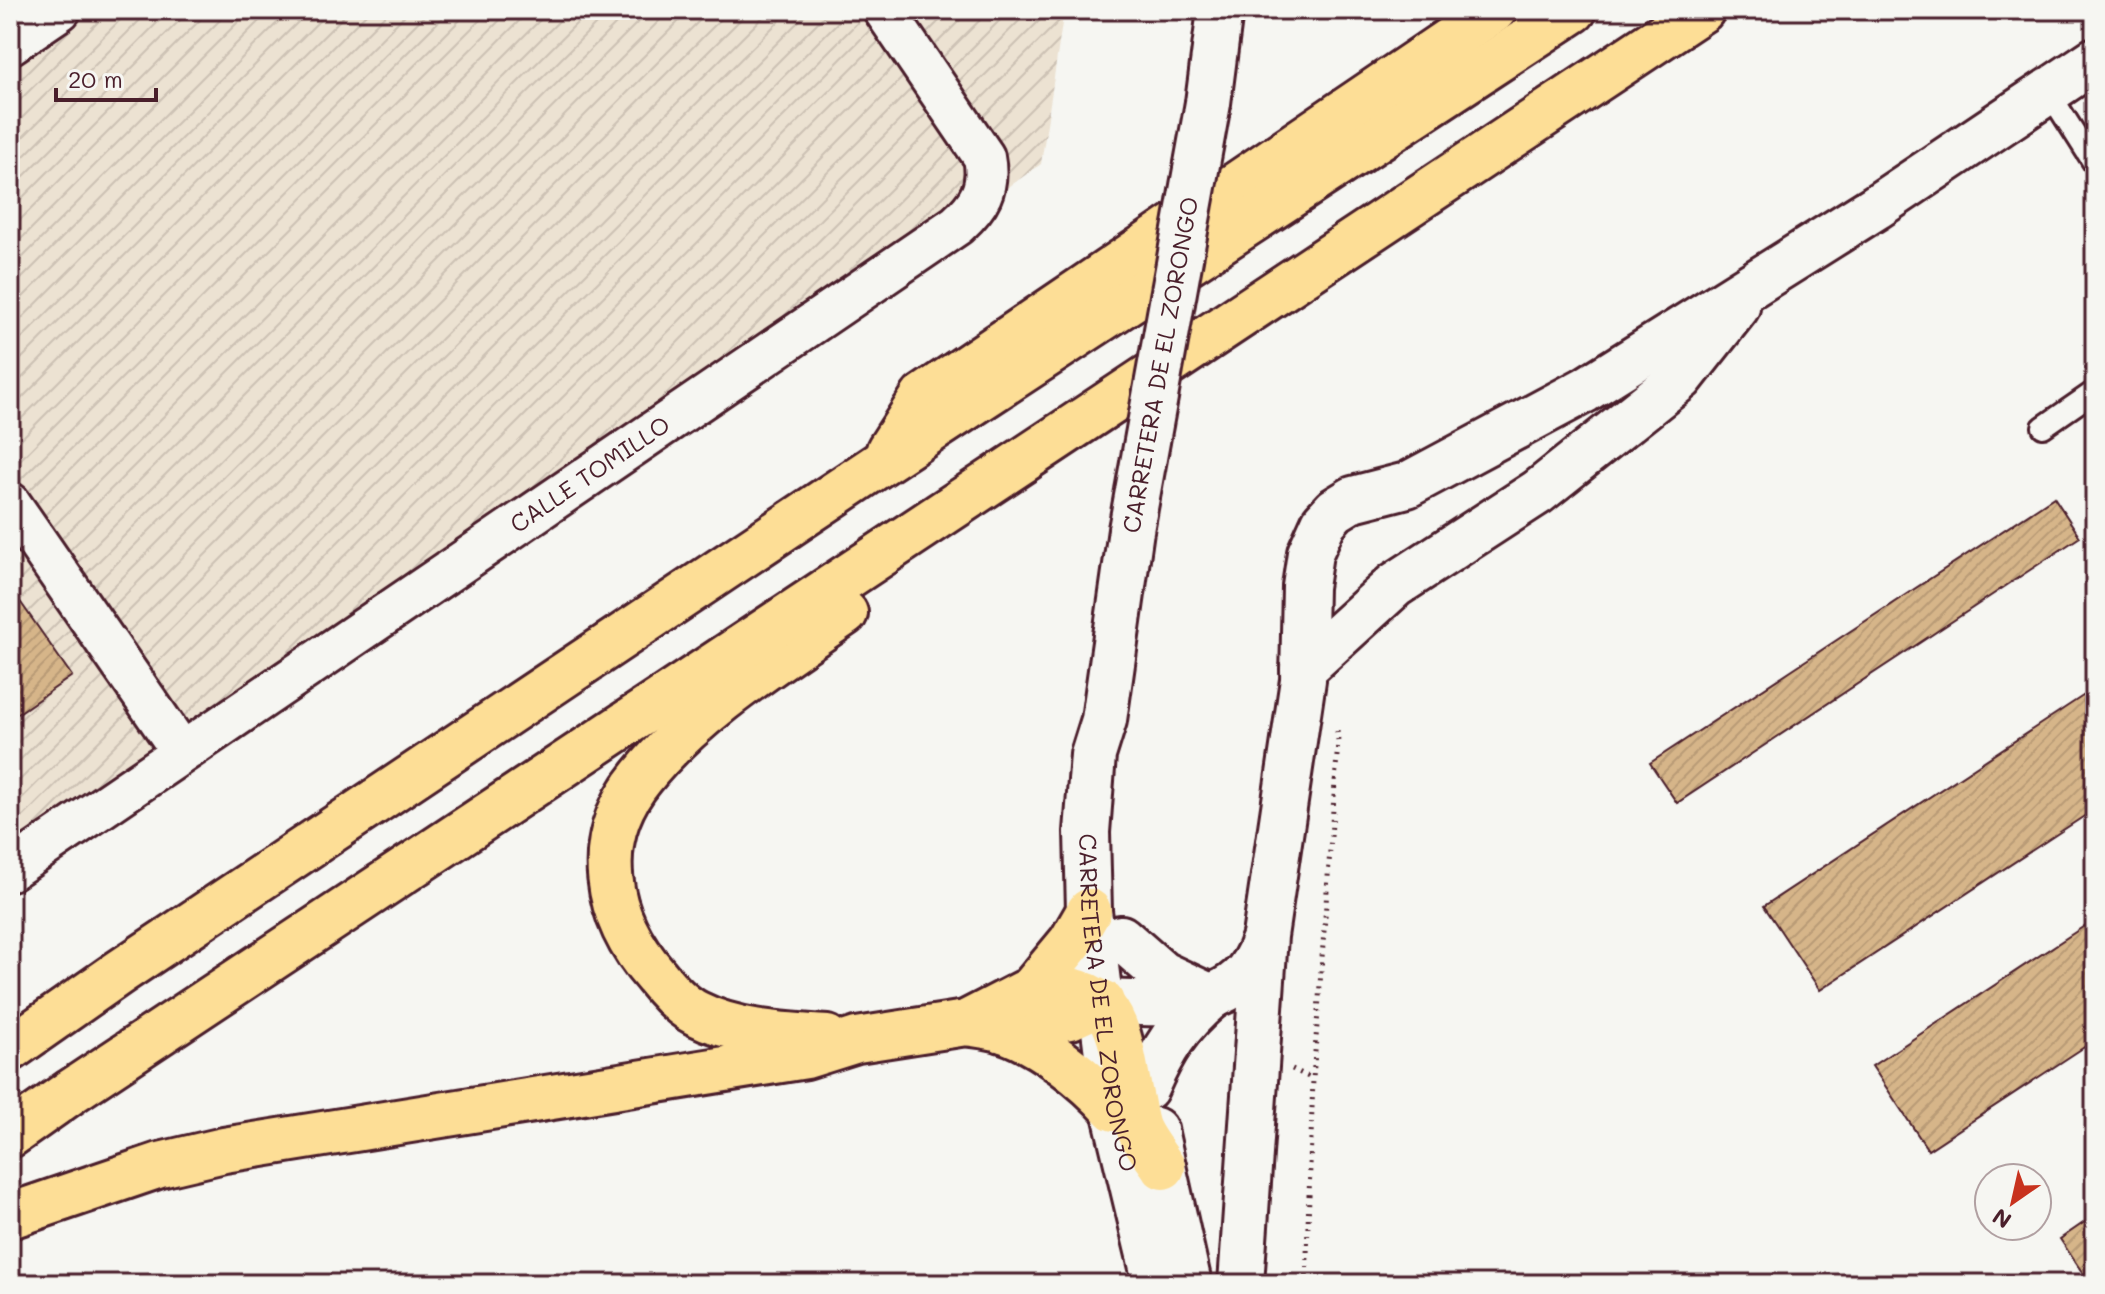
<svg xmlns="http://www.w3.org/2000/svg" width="2105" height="1294" font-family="Mali,sans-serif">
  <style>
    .industrial { fill: url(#industrial-furrows) }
    .building { fill: url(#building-hatch); stroke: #4a1f2b; stroke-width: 2 }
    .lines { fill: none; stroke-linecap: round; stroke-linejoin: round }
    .lane-casing { stroke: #4a1f2b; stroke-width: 26 }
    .street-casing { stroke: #4a1f2b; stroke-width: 46 }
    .secondary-casing { stroke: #4a1f2b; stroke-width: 50 }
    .highway-casing { stroke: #4a1f2b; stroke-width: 50 }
    .path { stroke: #4a1f2b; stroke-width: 5; stroke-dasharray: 2 6; stroke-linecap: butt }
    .lane { stroke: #f6f6f2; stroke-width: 20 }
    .street { stroke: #f6f6f2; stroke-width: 40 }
    .secondary { stroke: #f6f6f2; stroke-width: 44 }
    .highway { stroke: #fdde96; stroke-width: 44 }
    .secondary-bridge-casing { stroke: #4a1f2b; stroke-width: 50; stroke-linecap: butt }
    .secondary-bridge { stroke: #f6f6f2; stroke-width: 44 }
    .labels { text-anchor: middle; stroke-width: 8; stroke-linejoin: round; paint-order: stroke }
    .street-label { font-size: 24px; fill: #4a1f2b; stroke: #f6f6f2 }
  </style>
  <defs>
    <pattern id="industrial-furrows" width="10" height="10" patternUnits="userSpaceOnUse" patternTransform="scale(2)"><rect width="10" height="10" fill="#ece2d2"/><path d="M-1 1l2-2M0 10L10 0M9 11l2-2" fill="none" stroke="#ccc1b4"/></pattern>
    <pattern id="building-hatch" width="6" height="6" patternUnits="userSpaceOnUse" patternTransform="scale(2)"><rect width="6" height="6" fill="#d6b589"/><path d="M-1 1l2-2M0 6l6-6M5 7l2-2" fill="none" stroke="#b99b76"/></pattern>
  </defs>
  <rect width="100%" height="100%" fill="#f6f6f2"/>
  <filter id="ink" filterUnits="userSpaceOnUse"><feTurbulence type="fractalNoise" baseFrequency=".0125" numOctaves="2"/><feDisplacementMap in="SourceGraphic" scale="16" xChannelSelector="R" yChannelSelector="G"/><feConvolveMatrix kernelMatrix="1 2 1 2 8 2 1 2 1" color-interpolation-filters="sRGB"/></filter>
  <g filter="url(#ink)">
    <!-- industrial -->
    <path class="industrial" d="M10,10h1054l-23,154 -1031,729z"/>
    <!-- building -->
    <g class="building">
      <path d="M2054,497l26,40 -403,266 -27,-40z"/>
      <path d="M10,587l62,89 -62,43z"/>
      <path d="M2095,688v121l-275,181 -56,-84z"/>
      <path d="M2095,919v121l-167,110 -56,-84z"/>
      <path d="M2095,1215v69h-5l-30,-45z"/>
    </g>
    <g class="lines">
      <!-- lane casing -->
      <g class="lane-casing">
        <g id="lane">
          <path d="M2048,91l47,74"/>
          <path d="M2043,427l52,-36"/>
        </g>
      </g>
      <!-- street casing -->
      <g class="street-casing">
        <g id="street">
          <path d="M10,44l50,-34"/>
          <path d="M10,503l172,249"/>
          <path id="s1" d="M10,870l947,-645c22,-20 33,-37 27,-68l-100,-147"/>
        </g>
      </g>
      <!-- secondary casing -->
      <g class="secondary-casing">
        <g id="secondary">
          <path d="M1208,103l12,-93"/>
          <path id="s2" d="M1131,530l-27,190 -11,35 -6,77 2,79 25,198 42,175"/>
          <path d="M1303,669l92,-84 143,-93 143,-114 56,-71"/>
          <path d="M1121,938l41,36 49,23"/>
          <path d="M1102,1002c63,1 137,13 161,-60"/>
          <path d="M1146,1088c17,-39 32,-63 65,-91"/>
          <path d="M1155,1130l34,154"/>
          <path d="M1241,1284l24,-348 38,-256 2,-93 5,-34 14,-31 11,-12 18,-11 54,-14 178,-95 291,-183 219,-147"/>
        </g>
      </g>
      <!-- highway casing -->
      <g class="highway-casing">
        <g id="highway">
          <path d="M889,450l34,-53 571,-387"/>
          <path d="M1032,989c89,-7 85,41 100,111 2,9 3,21 7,30 6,13 16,25 24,37"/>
          <path d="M966,1023c12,2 26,3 37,7 39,13 84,49 111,79"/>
          <path d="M1003,1030l67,-13 32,-15"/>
          <path d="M827,1038c-43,-3 -92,-5 -131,-25 -16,-8 -29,-23 -40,-37 -51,-58 -66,-136 -14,-199 53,-66 134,-116 203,-164"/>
          <path d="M10,1049l110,-77 760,-508 694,-454"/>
          <path d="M10,1135l62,-44 1630,-1081"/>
          <path d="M10,1216l150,-51 64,-15 582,-94 51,-16 109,-17 66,-34 39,-47 18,-31"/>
        </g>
      </g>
      <!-- path -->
      <g class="path">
        <path d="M1292,1069l21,10"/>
        <path d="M1306,1284l7,-205 25,-337 -1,-12"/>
      </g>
      <!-- lane -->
      <use href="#lane" class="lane"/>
      <!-- street -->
      <use href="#street" class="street"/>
      <!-- secondary -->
      <use href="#secondary" class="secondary"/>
      <!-- highway -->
      <use href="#highway" class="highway"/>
      <!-- secondary-bridge casing -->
      <g class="secondary-bridge-casing">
        <path id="secondary-bridge" d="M1131,530l77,-427"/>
      </g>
      <!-- secondary-bridge -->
      <use href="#secondary-bridge" class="secondary-bridge"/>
    </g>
  </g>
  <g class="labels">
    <!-- street labels -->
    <g class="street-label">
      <text transform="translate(1161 365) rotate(-80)" y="8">CARRETERA DE EL ZORONGO</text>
      <text dy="8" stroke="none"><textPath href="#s1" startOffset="702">CALLE TOMILLO</textPath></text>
      <text dy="8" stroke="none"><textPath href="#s2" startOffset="478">CARRETERA DE EL ZORONGO</textPath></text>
    </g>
  </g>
  <!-- margin -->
  <rect width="2105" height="1294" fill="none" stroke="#f6f6f2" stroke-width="40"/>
  <rect x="20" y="20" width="2065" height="1254" fill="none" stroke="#4a1f2b" stroke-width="3" filter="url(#ink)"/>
  <!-- north arrow -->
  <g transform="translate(2013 1202) rotate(214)"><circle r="38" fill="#f6f6f2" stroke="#b1a0a2" stroke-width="2"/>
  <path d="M0-6L14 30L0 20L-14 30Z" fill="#c8321e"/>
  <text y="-12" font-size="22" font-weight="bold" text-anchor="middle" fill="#4a1f2b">N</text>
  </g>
  <!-- scale -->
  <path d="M56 88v12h100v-12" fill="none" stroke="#4a1f2b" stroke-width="4"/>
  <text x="68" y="88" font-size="24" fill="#4a1f2b" stroke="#f6f6f2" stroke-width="6" paint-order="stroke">20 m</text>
</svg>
